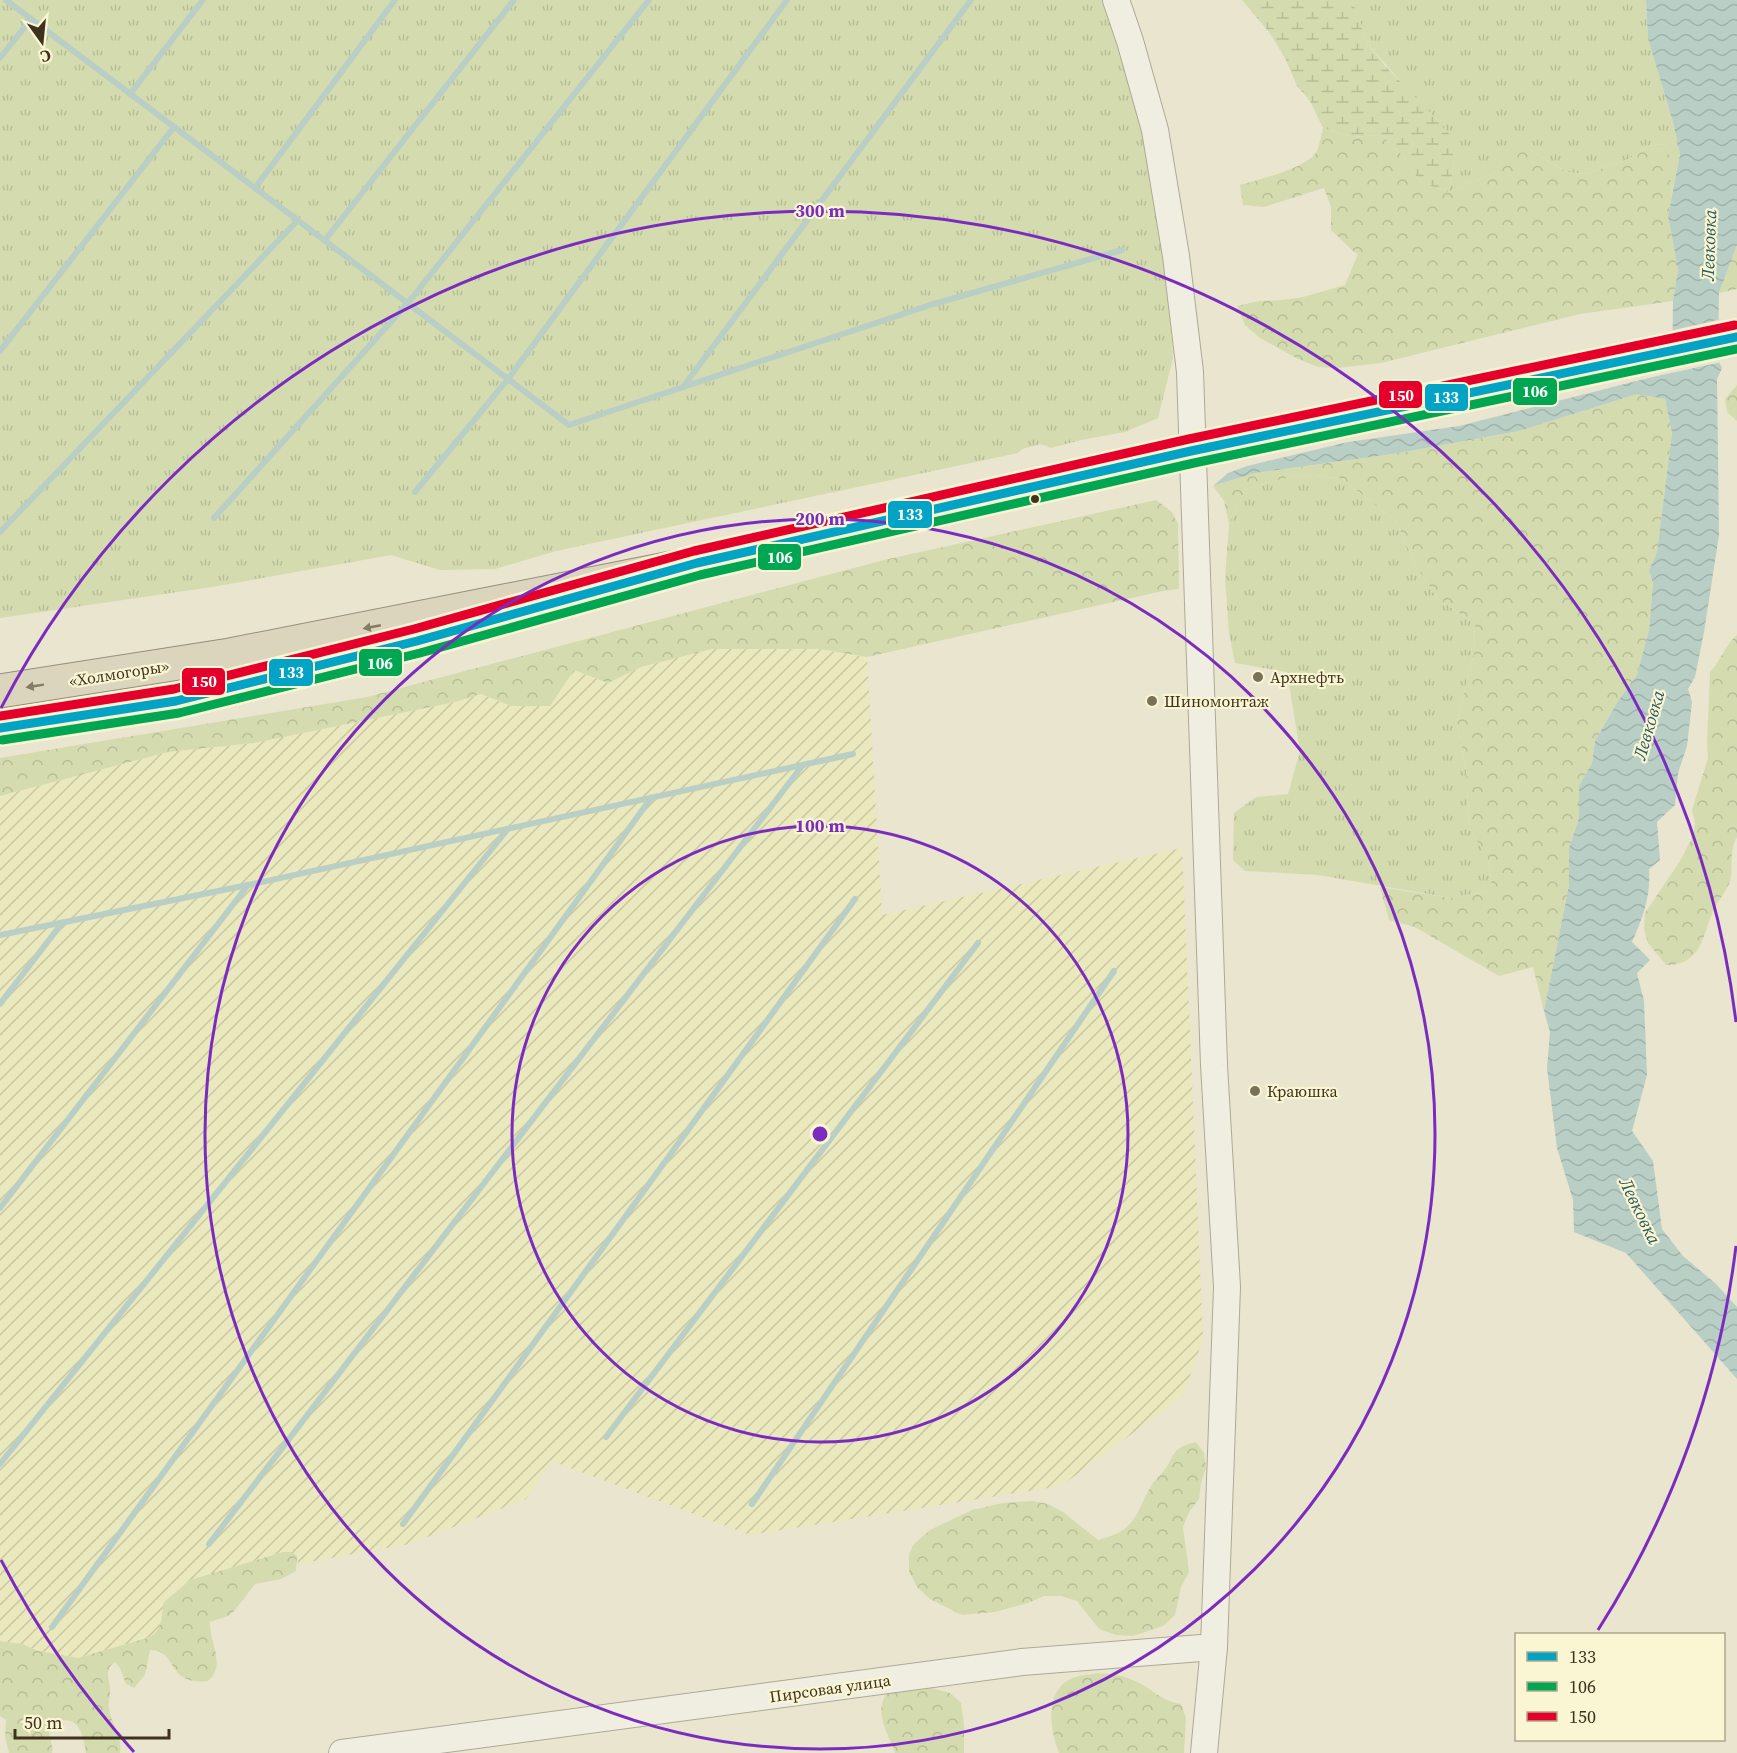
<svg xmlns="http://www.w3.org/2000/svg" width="1737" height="1753" font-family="'Source Serif 4',serif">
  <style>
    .farmland { fill: url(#farmland-furrows) }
    .grass { fill: url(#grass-tufts) }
    .forest { fill: url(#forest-crowns) }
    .wetland { fill: url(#wetland-marsh) }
    .water { fill: url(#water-waves) }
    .pier { fill: #e9e5ce }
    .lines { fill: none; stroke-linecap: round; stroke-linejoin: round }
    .stream { stroke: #b9cfc5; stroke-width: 6 }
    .minor-casing { stroke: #aea996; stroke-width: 28 }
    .highway-casing { stroke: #938e7e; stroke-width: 35 }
    .minor { stroke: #f0eee0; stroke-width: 26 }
    .highway { stroke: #dcd5be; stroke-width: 33 }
    .bus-1-casing { stroke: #faf5d3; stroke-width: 14 }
    .bus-2-casing { stroke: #faf5d3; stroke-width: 14 }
    .bus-3-casing { stroke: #faf5d3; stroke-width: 14 }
    .bus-1 { stroke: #03a3c5; stroke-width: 9 }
    .bus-2 { stroke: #00a651; stroke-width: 9 }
    .bus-3 { stroke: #e4002b; stroke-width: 9 }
    .oneway { fill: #867b65 }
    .ring { fill: none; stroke: #7b2cbf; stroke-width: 3 }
    .bus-dot { fill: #3f321d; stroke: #faf5d3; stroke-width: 2 }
    .poi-dot { fill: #7a715b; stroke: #faf5d3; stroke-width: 2 }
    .labels { text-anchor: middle; stroke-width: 4.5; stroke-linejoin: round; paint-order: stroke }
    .street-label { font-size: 16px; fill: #3f321d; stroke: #faf5d3 }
    .poi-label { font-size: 16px; fill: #3f321d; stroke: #faf5d3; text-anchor: start }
    .water-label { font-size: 18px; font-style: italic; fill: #2a5b60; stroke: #faf5d3 }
    .centre { fill: #7b2cbf; stroke: #faf5d3; stroke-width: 3 }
    .ring-label { font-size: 18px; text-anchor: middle; font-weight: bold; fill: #7b2cbf; stroke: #faf5d3; stroke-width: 4.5; stroke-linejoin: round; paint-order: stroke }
    .line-badge { stroke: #faf5d3; stroke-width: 2 }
    .badge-label { font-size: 16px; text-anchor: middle; font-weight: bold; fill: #fff }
  </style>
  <defs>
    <pattern id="farmland-furrows" width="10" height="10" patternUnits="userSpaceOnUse" patternTransform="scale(1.5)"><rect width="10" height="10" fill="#eae8bd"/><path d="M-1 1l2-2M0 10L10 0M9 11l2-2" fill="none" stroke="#cac7a2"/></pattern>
    <pattern id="grass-tufts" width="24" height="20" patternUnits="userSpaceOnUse" patternTransform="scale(1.5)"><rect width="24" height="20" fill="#d4dcaf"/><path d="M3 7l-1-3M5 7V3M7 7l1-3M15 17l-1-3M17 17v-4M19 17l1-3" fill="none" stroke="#b7bd96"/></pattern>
    <pattern id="forest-crowns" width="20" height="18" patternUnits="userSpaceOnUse" patternTransform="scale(1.5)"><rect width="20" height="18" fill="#d4dcaf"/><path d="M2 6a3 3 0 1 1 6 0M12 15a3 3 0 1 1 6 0" fill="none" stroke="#b7bd96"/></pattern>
    <pattern id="wetland-marsh" width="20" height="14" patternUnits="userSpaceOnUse" patternTransform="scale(1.5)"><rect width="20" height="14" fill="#d4dcaf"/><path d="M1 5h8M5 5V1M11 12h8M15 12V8" fill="none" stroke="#b7bd96"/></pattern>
    <pattern id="water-waves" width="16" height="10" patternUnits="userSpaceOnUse" patternTransform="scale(1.5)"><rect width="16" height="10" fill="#b9cfc5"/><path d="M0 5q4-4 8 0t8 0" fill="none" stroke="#a0b2a9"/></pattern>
  </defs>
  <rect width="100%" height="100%" fill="#e9e5ce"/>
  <!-- farmland -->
  <path class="farmland" d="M712,649h107l48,8 15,258 300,-67 21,491 -20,57 -122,90 -311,49 -198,-74 -26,38 -117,45 -111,20 -1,-8 -14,-4 -93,28 -21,16 -10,33 -5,6 -7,3 -69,20 -40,-7 -15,-7 -23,-3v-845l168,-44 86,-9 201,-41 26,-8 30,12 63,-36 34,13 33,-16z"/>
  <!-- grass -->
  <g class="grass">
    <path d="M0,0h1103l44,139 23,164 3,55 -15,60 -33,14 -44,8 -30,8 -10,-4 -19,5 -4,4 -462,98 -61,18 -55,1 -49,-15 -179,32 -212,31z"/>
    <path d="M1352,0h294l2,39 25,83 7,32 -8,40 -5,-50 -20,2 -18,13 -43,15 -20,-2 -36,-22 -35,23 -46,19 5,-30 -48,-74 -38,-44z"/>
    <path d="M1297,475l44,3 55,43 19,43 22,34 38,26 -1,29 -17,69 9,48 3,57 20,34 3,29 -41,8 -133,-23 -73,-4 -12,-11 1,-47 22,-16 32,-3 12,-43 -13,-79 -52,-9 -6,-30 -4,-55 4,-54 17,-35z"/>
  </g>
  <!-- forest -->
  <g class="forest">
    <path d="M1323,128l28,9 31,-2 22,22 16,25 29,10 46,-19 12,-19 23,-4 36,22 20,2 43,-15 18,-13 21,-2 4,50 -4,22 10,53 -5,32 -93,13 -199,49 -44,5 -19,-1 -20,-8 -38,-21 -15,-13 -8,-19 22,-5 23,-1 21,-3 42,-12 13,-31 -5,-3 -22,-21v-23l-7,-19 -60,19 -21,-2 -3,-20c18,-5 68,-17 77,-34 3,-7 4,-16 6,-23z"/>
    <path d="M1737,245v44l-18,4z"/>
    <path d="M1737,385v36l-10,-9 -2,-13z"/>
    <path d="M1637,394l28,5 7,34 -15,119 -8,19 4,12 -4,47 -12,45 -19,26 -23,40 -3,22 -13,23v32l-10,30v37l-25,126 -11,-44 -34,9 -84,-49 -26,-7 -9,-33 71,11 41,-8 -3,-29 -20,-34 -3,-57 -9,-48 17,-69 1,-29 -38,-26 -22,-34 -19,-43 -55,-43 -44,-3 -51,14 -17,35 -5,-23 -11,-15 42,-13 144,-20 120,-22z"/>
    <path d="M1156,500l16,12 6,12 1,65 -16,2 -296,66 -48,-8h-107l-71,18 -33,16 -34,-13 -24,36h-39l-30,-12 -26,8 -201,41 -86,9 -168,44v-38l367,-61 517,-137z"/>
    <path d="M1737,635v202c-8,14 -4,26 -6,41 -2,10 -11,20 -16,29 -13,26 -11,58 -49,58l-18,-22 -4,-14 1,-16 35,-52 13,-25 2,-12 -3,-14 16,-52 -1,-15 3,-71c11,-11 15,-27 27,-37z"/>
    <path d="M1196,1442l8,11 2,15 -5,15 -2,16 -10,13 -6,15 6,45 -8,15 -6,28 -12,11 -30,10 -17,-1 -17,-6 -22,-28 -16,-5h-17l-16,7 -33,9 -33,3 -32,-16 -13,-12 -8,-16v-17l5,-10 16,-14 42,-20 31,-7 29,-2 16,3 15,8 35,28c39,-10 36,-24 53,-54 3,-6 8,-9 12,-14 14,-18 6,-23 33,-30z"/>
    <path d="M283,1552h8l6,4 -1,15 -15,8 -26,5 -20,26 -7,6 -18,6c-1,21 17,42 -2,59 -43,5 -29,-31 -58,-31l-5,25 -11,13 -8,-4 -6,-16 -5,-6c-10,7 -7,14 -5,25 1,7 -2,13 -1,20 1,16 14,29 11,46h-34c-3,-22 -9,-42 -36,-28 -3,11 4,18 2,28h-43l-4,-16 1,-17 -6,-4v-75l23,3 15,7 40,7 69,-20c16,-6 14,-21 17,-36l26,-22z"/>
    <path d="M1098,1673c13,1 25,2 37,8 19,8 23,19 46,23l5,14 -2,35h-125c-8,-22 -16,-60 11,-74 8,-4 19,-4 28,-6z"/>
    <path d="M928,1687l22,6 11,10 3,22v28h-69c-7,-21 -24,-44 -5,-63z"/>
  </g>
  <!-- wetland -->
  <path class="wetland" d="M1242,0h110l16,44 19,24 42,43 20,23 5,28 -5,30 -29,-10 -16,-25 -22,-22 -31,2 -28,-9 -13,-27 -13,-15 -12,-28 -16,-26z"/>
  <!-- water -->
  <path class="water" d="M1646,0h91v245l-18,48 -1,67 4,8 -5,11 2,156 -15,97 -9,45 -7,12 4,13 -5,44 -9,27 -3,32 -18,17 3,38 -11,9c2,27 -6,48 -17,73l18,18 -13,13 7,28 3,74 -15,56 21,30 9,68 21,27 33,28 21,23v72l-111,-126 -52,-21 -1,-32 -16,-52 -10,-80 3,-36 -6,-21 25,-126v-37l10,-30v-32l13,-23 3,-22 23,-40 19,-26 12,-45 4,-47 -4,-12 8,-19 15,-119 -7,-34 -28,-5 -118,37 -120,22 -144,20 -42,13 15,-13 19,-7 101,-24 111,-16 213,-54 1,-71 5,-32 -10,-53 12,-62 -7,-32 -25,-83z"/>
  <!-- pier -->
  <path class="pier" d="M1722,319v43l-93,20v-3l40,-10v-38z"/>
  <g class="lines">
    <!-- stream -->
    <g class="stream">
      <path d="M6,0l563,425 361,-120 192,-55"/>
      <path d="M0,58l31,-39"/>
      <path d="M130,94l73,-94"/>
      <path d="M255,188l140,-188"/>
      <path d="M325,240l189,-240"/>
      <path d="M0,351l174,-224"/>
      <path d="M683,387l288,-387"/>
      <path d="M415,492l93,-113 279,-379"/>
      <path d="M214,518l194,-215 241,-303"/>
      <path d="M0,532l298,-312"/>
      <path d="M0,935l248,-50 605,-131"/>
      <path d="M0,1004l62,-81"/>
      <path d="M0,1208l248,-323"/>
      <path d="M606,1437l372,-494"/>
      <path d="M0,1464l507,-634"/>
      <path d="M752,1504l362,-533"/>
      <path d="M403,1524l452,-625"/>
      <path d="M209,1544l593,-778"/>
      <path d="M52,1627l599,-829"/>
    </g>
    <!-- minor casing -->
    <g class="minor-casing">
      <g id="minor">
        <path d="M1116,0l14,41 25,89 21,126 14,116 24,693 13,222 -13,360 -10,106"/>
        <path d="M342,1753l680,-91 192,-15"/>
      </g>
    </g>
    <!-- highway casing -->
    <g class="highway-casing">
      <g id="highway">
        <path d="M0,691l230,-36 467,-92 494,-112 546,-114"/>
        <path d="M0,728l176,-27 271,-68"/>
      </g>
    </g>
    <!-- minor -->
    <use href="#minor" class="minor"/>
    <!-- highway -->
    <use href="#highway" class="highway"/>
    <!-- bus-1 casing -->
    <g class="bus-1-casing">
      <path id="bus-1" d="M0,728l176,-27 241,-60 280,-78 494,-112 546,-114"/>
    </g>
    <!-- bus-2 casing -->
    <g class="bus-2-casing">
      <path id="bus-2" d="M2,740l177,-27 241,-60 280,-78 494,-112 543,-114"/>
    </g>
    <!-- bus-3 casing -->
    <g class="bus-3-casing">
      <path id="bus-3" d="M0,716l174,-27 240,-60 280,-78 495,-112 546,-114"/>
    </g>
    <!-- bus-1 -->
    <use href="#bus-1" class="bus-1"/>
    <!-- bus-2 -->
    <use href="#bus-2" class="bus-2"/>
    <!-- bus-3 -->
    <use href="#bus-3" class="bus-3"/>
  </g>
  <!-- one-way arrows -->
  <defs><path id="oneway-solid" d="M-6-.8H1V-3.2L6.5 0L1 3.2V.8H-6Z" transform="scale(1.5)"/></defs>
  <g class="oneway">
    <use href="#oneway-solid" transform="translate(372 627) rotate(169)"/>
    <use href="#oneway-solid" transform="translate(35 686) rotate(171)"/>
  </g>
  <!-- distance rings -->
  <g class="ring">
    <circle cx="820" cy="1134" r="308"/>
    <circle cx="820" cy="1134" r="615"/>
    <path d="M1736 1246A923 923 0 0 1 1598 1630M134 1752A923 923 0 0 1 1 1560M1 708A923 923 0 0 1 1736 1022"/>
  </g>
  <!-- markers -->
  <circle class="bus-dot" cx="1035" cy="499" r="5"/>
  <g class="poi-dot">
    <circle cx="1258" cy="677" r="6"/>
    <circle cx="1152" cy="701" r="6"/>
    <circle cx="1255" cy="1091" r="6"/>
  </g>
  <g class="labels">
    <!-- street labels -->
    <g class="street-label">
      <text transform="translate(119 673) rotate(-9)" y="6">«Холмогоры»</text>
      <text transform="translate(830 1688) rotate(-8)" y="6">Пирсовая улица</text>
    </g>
    <!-- poi labels -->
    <g class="poi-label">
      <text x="1270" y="683">Архнефть</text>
      <text x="1164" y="707">Шиномонтаж</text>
      <text x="1267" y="1097">Краюшка</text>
    </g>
    <!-- water labels -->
    <g class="water-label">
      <text transform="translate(1709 245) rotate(-88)" y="6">Левковка</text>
      <text transform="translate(1649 725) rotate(-74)" y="6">Левковка</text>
      <text transform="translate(1640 1211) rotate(64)" y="6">Левковка</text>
    </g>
  </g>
  <circle cx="820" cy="1134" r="9" class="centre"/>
  <g class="ring-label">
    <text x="820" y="217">300 m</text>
    <text x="820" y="525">200 m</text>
    <text x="820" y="832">100 m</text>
  </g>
  <g class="line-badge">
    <rect x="1512" y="377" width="46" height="29" rx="6" fill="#00a651"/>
    <rect x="1378" y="380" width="45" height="29" rx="6" fill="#e4002b"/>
    <rect x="1424" y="383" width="45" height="29" rx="6" fill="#03a3c5"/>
    <rect x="887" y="500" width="46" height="29" rx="6" fill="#03a3c5"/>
    <rect x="757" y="543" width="45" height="28" rx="6" fill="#00a651"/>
    <rect x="358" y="648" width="45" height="29" rx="6" fill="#00a651"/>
    <rect x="268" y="658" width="46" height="29" rx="6" fill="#03a3c5"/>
    <rect x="181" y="667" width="45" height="29" rx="6" fill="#e4002b"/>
  </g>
  <g class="badge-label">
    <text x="1535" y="397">106</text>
    <text x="1401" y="401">150</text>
    <text x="1446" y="403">133</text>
    <text x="910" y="520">133</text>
    <text x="780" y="563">106</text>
    <text x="380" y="669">106</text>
    <text x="291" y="678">133</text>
    <text x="204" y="687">150</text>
  </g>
  <!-- legend -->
  <rect x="1515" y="1633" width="210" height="108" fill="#faf5d3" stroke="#afa78a" stroke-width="1.5"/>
  <rect x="1527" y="1652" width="30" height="9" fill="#03a3c5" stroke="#afa78a" stroke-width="1.5"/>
  <text x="1569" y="1663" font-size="18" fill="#3f321d">133</text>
  <rect x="1527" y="1682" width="30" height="9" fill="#00a651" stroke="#afa78a" stroke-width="1.5"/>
  <text x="1569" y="1693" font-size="18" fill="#3f321d">106</text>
  <rect x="1527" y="1712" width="30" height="9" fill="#e4002b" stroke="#afa78a" stroke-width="1.5"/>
  <text x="1569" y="1723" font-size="18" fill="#3f321d">150</text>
  <!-- north arrow -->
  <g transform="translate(42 42) rotate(165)" stroke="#faf5d3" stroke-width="4.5" paint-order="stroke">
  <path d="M0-4.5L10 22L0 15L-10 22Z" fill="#3f321d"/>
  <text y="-9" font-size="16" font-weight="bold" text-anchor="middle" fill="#3f321d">С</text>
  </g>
  <!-- scale -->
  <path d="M15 1729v9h154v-9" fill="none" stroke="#3f321d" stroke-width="3"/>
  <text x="24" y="1729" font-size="18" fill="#3f321d" stroke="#faf5d3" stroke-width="4.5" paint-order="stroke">50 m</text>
</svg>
